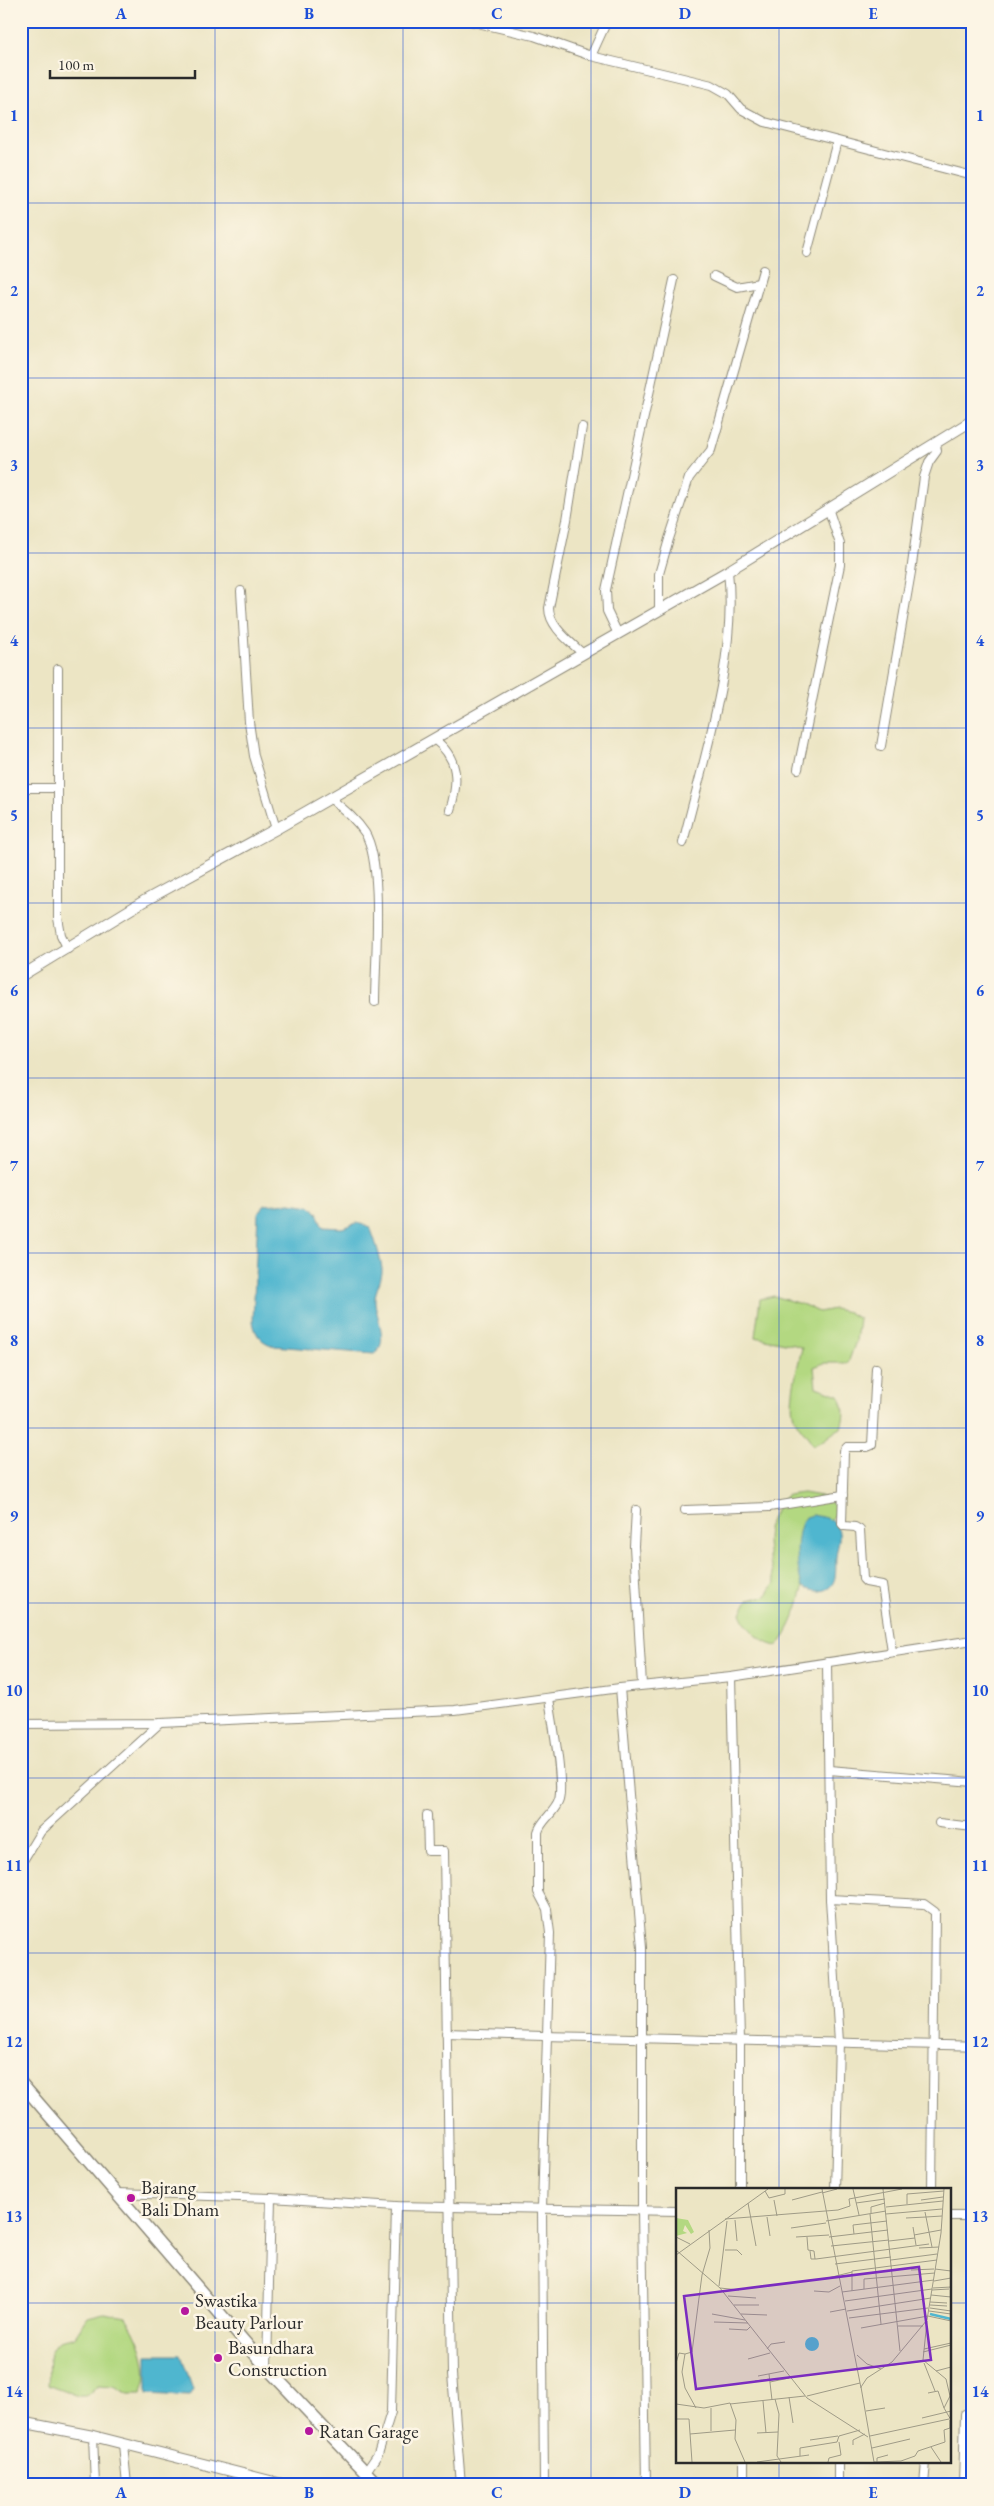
<svg xmlns="http://www.w3.org/2000/svg" width="994" height="2506" font-family="'EB Garamond',serif">
  <style>
    .green { fill: #b3d881; stroke: #6f8256 }
    .water { fill: #50b6cf; stroke: #3e707d }
    .lines { fill: none; stroke-linecap: round; stroke-linejoin: round }
    .minor-casing { stroke: #8c8878; stroke-width: 10 }
    .tertiary-casing { stroke: #8c8878; stroke-width: 12 }
    .secondary-casing { stroke: #8c8878; stroke-width: 14 }
    .minor { stroke: #fff; stroke-width: 8 }
    .tertiary { stroke: #fff; stroke-width: 10 }
    .secondary { stroke: #fff; stroke-width: 11 }
    .grid { fill: none; stroke: #1d4ed8; stroke-width: 1; stroke-opacity: 0.55 }
    .poi-dot { fill: #b5179e; stroke: #fcf5e5; stroke-width: 2 }
    .labels { text-anchor: middle; stroke-width: 5; stroke-linejoin: round; paint-order: stroke }
    .poi-label { font-size: 19px; fill: #2b2b2b; stroke: #fcf5e5; text-anchor: start }
    .inset-river { fill: none; stroke: #50b6cf; stroke-width: 2.5 }
    .inset-road { fill: none; stroke: #9f9b87; stroke-width: 1 }
    .view { fill: #7b2cbf; fill-opacity: 0.15; stroke: #7b2cbf; stroke-width: 2.5 }
    .inset-edge { fill: none; stroke: #2b2b2b; stroke-width: 2.5 }
    .neatline { fill: none; stroke: #1d4ed8; stroke-width: 2 }
    .grid-label { font-size: 16px; text-anchor: middle; font-weight: bold; fill: #1d4ed8 }
  </style>
  <rect width="100%" height="100%" fill="#fcf5e5"/>
  <filter id="ink" filterUnits="userSpaceOnUse"><feTurbulence type="fractalNoise" baseFrequency=".02" numOctaves="2"/><feDisplacementMap in="SourceGraphic" scale="10" xChannelSelector="R" yChannelSelector="G"/><feConvolveMatrix kernelMatrix="1 2 1 2 8 2 1 2 1" color-interpolation-filters="sRGB"/></filter>
  <filter id="wash" filterUnits="userSpaceOnUse"><feTurbulence type="fractalNoise" baseFrequency=".0096" numOctaves="4" result="noise"/><feDisplacementMap in="SourceGraphic" scale="20" xChannelSelector="R" yChannelSelector="G"/><feGaussianBlur stdDeviation="1.12" result="paint"/><feColorMatrix in="noise" values="0 0 0 0 0 0 0 0 0 0 0 0 0 0 0 0 0 1.4 0 .05"/><feComposite in="paint" operator="in"/></filter>
  <g filter="url(#wash)">
    <rect width="100%" height="100%" fill="#ece5c4"/>
    <!-- green -->
    <g class="green">
      <path d="M774,1296l30,9 15,7 15,-3 14,3 11,7 -3,22 -8,22h-24l-10,4 2,20 23,8c6,12 6,20 2,33 -10,5 -17,14 -28,17 -5,-10 -13,-16 -18,-26 -8,-15 3,-53 7,-71l-7,-3 -40,-8 5,-38z"/>
      <path d="M803,1493l34,6 -1,15 -6,6 -17,-5c-4,44 -8,94 -35,131 -16,-2 -32,-18 -37,-33l7,-13 18,-4 9,-13c-9,-37 -16,-56 12,-88z"/>
      <path d="M104,2313l22,4c13,21 27,53 15,77h-12l-15,-8 -16,-1 -12,11h-8l-30,-11c2,-13 -4,-36 12,-44 5,-2 11,-2 15,-4l13,-20z"/>
    </g>
    <!-- water -->
    <g class="water">
      <path d="M290,1203l21,3 6,7 6,14 19,1 15,-5 13,4c5,13 10,28 12,42 1,11 -8,21 -7,33 1,14 15,42 -1,52l-100,-8c-13,-4 -19,-11 -21,-25l5,-108 6,-8z"/>
      <path d="M813,1515c8,2 19,3 24,11 5,9 0,21 -1,31 -1,14 3,31 -16,34 -6,0 -12,-1 -18,-5 -6,-20 -8,-52 3,-69z"/>
      <path d="M147,2355h34l12,34 -4,7 -42,-2z"/>
    </g>
  </g>
  <g filter="url(#ink)">
    <g class="lines">
      <!-- minor casing -->
      <g class="minor-casing">
        <g id="minor">
          <path d="M469,21l65,15 57,20 121,29 16,9 13,15 24,13 208,54"/>
          <path d="M591,56l16,-35"/>
          <path d="M807,253l30,-112"/>
          <path d="M714,276l23,11 22,-4"/>
          <path d="M582,427l-15,93 -18,88c0,19 22,34 34,46"/>
          <path d="M241,591l8,131 5,34 22,73"/>
          <path d="M659,610v-36l10,-35 20,-61 22,-28 52,-180"/>
          <path d="M618,634l-11,-23 -1,-21 68,-310"/>
          <path d="M58,669v249l3,17 7,14"/>
          <path d="M434,739c25,19 25,43 16,71"/>
          <path d="M881,746l30,-174 13,-95 5,-15 8,-11 -1,-7"/>
          <path d="M798,769l42,-204v-21l-11,-33"/>
          <path d="M21,788h37"/>
          <path d="M330,798c13,11 26,21 35,35 19,31 10,130 10,169"/>
          <path d="M683,843c20,-83 55,-186 45,-272"/>
          <path d="M876,1368l-4,77 -5,2h-20l-3,4 -2,73 2,2 11,1 5,3 3,49 3,3 16,3 10,66"/>
          <path d="M636,1510l-2,36 8,139"/>
          <path d="M685,1510l84,-3 74,-12"/>
          <path d="M827,1662l3,237 9,143 -4,148"/>
          <path d="M731,1677l9,364v149"/>
          <path d="M620,1688l22,260v262l4,275"/>
          <path d="M21,1724l139,-1 295,-13 165,-22 111,-11 242,-37"/>
          <path d="M829,1770l144,12"/>
          <path d="M427,1815l1,36h16l8,523 9,111"/>
          <path d="M939,1823l34,4"/>
          <path d="M21,1864l20,-33 119,-108"/>
          <path d="M830,1899l94,5 11,8 -3,278"/>
          <path d="M446,2033c175,6 351,8 527,13"/>
          <path d="M117,2193l154,5 125,8 282,5"/>
          <path d="M950,2216h23"/>
          <path d="M267,2368l4,-170"/>
          <path d="M93,2436l2,49"/>
          <path d="M123,2444l4,41"/>
          <path d="M744,2462v23"/>
          <path d="M838,2462v23"/>
          <path d="M365,2473l13,-19 13,-42 5,-206"/>
          <path d="M544,2485l-2,-277 8,-275 -3,-24 -9,-17v-60c3,-12 17,-19 21,-32 5,-19 -7,-80 -10,-102"/>
          <path d="M924,2485l2,-23"/>
          <path d="M963,2485l2,-71"/>
        </g>
      </g>
      <!-- tertiary casing -->
      <g class="tertiary-casing">
        <g id="tertiary">
          <path d="M21,976l123,-75 132,-72 452,-258 245,-151"/>
          <path d="M21,2422l72,14 193,49"/>
        </g>
      </g>
      <!-- secondary casing -->
      <g class="secondary-casing">
        <path id="secondary" d="M21,2083l246,285 111,117"/>
      </g>
      <!-- minor -->
      <use href="#minor" class="minor"/>
      <!-- tertiary -->
      <use href="#tertiary" class="tertiary"/>
      <!-- secondary -->
      <use href="#secondary" class="secondary"/>
    </g>
  </g>
  <!-- grid -->
  <path class="grid" d="M215,21v2464M403,21v2464M591,21v2464M779,21v2169M21,203h952M21,378h952M21,553h952M21,728h952M21,903h952M21,1078h952M21,1253h952M21,1428h952M21,1603h952M21,1778h952M21,1953h952M21,2128h952M21,2303h657M950,2303h23M779,2462v23"/>
  <!-- markers -->
  <g class="poi-dot">
    <circle cx="131" cy="2198" r="5"/>
    <circle cx="185" cy="2311" r="5"/>
    <circle cx="218" cy="2358" r="5"/>
    <circle cx="309" cy="2431" r="5"/>
  </g>
  <g class="labels">
    <!-- poi labels -->
    <g class="poi-label">
      <text x="141" y="2194">Bajrang<tspan x="141" dy="22">Bali Dham</tspan></text>
      <text x="195" y="2307">Swastika<tspan x="195" dy="22">Beauty Parlour</tspan></text>
      <text x="228" y="2354">Basundhara<tspan x="228" dy="22">Construction</tspan></text>
      <text x="319" y="2438">Ratan Garage</text>
    </g>
  </g>
  <!-- overview -->
  <g transform="translate(676 2188)">
    <rect width="275" height="275" fill="#ece5c4"/>
    <path d="M0,30l12,2 6,12 -3,2 -6,-9 -2,6 4,2 -11,3z" fill="#b3d881"/>
    <path d="M129 156a7 7 0 1 1 14 0a7 7 0 1 1-14 0Z" fill="#50b6cf"/>
    <path class="inset-river" d="M254,126l21,5"/>
    <path class="inset-road" d="M146,1l39,199M177,1l6,26M207,1l17,162M89,3l4,7 16,-4v-5M146,5l15,-4M98,12l3,16M116,12l30,-8M245,12l22,-3M72,15l8,43M180,15l29,-4M231,16v-10l37,-3M210,19l57,-6M249,24l7,35M195,25v-6l14,-4M194,26l11,110M210,26l56,-5M91,29l3,19M250,29l16,-1M230,30l20,-1M49,31l113,-9 12,-4 -1,-7 53,-10M59,32l2,21M150,33l60,-10M237,39l3,18M115,40l35,-5M178,46l-1,-9 34,-4M238,47l27,-5M0,49l14,7M120,49l33,-2M131,49l1,13 6,1 1,8M153,49l59,-7M213,53l26,-3M155,58l58,-6M243,60l20,-1M0,62l44,38 87,110 61,39M49,62h12l5,5M134,63l1,8h5l113,-15M0,67l92,-66M215,72l46,-6M159,76l56,-7M259,81l16,2M235,82l23,-1M148,91l28,-7M258,93l17,-3M43,98l8,-65M44,100l19,2M257,100l18,-1M188,101v-10l71,-6M256,102l17,-1M138,103l15,1 11,-6M176,103v-20l85,-11M166,104l92,-12M255,107l20,2M52,108l28,2M169,113l87,-12M254,114l17,1M58,117h25M254,117l17,1M254,120l21,3M171,123l84,-13M253,123l22,3M154,124l16,-3M36,126l33,6M65,126l26,1M173,130l79,-10M251,133l-4,39 23,19 4,17 -6,12 7,12M38,134l34,1M222,138h25M185,140l67,-12 23,5M53,141l18,1 3,-3M91,161l4,-5 14,-2M248,161l27,-6M247,164l28,-7M181,167l10,9 14,5M72,171l22,-6M0,175l3,-10 6,1M248,175l11,28M210,178l37,-5M260,183l15,-4M93,186l3,26M82,188l26,-5M79,193l15,-2M94,194l19,-4M252,205l10,-2 6,17M131,208l53,-13M113,209l4,26M99,211l4,15 -2,42 4,6M87,213l3,32M0,216l28,4 26,-5 6,17 -1,19 10,23M54,216l75,-8M20,220l-11,-20 -3,-16 3,-18 7,-2 10,-77 8,-27 -1,-18M190,223l19,-3M246,230l29,-7M1,231h12l3,43M35,243v-23M81,245l21,-1M14,246l45,-4M194,248l79,-17M134,252l28,-4M177,257v-5l12,-6M255,259l10,15M196,260l38,-9M124,268v-8l37,-6 2,-6 21,-6M81,274l52,-7M152,274l1,-4 12,-3 -2,-13M198,274l27,-1 14,-5 3,-5 27,-9 -1,-12 6,-2v-8M198,274l-13,-75 6,-9 25,-16 35,-42 14,-87 3,-44M201,274v-4l11,-3"/>
    <path class="view" d="M243,79l12,93 -235,29 -12,-93z"/>
    <rect width="275" height="275" class="inset-edge"/>
  </g>
  <!-- margin -->
  <rect width="994" height="2506" fill="none" stroke="#fcf5e5" stroke-width="55"/>
  <!-- scale -->
  <path d="M50 70v8h145v-8" fill="none" stroke="#2b2b2b" stroke-width="2.5"/>
  <text x="58" y="70" font-size="15" fill="#2b2b2b" stroke="#fcf5e5" stroke-width="4" paint-order="stroke">100 m</text>
  <rect x="28" y="28" width="938" height="2450" class="neatline"/>
  <g class="grid-label">
    <text x="121" y="19">A</text>
    <text x="309" y="19">B</text>
    <text x="497" y="19">C</text>
    <text x="685" y="19">D</text>
    <text x="873" y="19">E</text>
    <text x="14" y="121">1</text>
    <text x="980" y="121">1</text>
    <text x="14" y="296">2</text>
    <text x="980" y="296">2</text>
    <text x="14" y="471">3</text>
    <text x="980" y="471">3</text>
    <text x="14" y="646">4</text>
    <text x="980" y="646">4</text>
    <text x="14" y="821">5</text>
    <text x="980" y="821">5</text>
    <text x="14" y="996">6</text>
    <text x="980" y="996">6</text>
    <text x="14" y="1171">7</text>
    <text x="980" y="1171">7</text>
    <text x="14" y="1346">8</text>
    <text x="980" y="1346">8</text>
    <text x="14" y="1521">9</text>
    <text x="980" y="1521">9</text>
    <text x="14" y="1696">10</text>
    <text x="980" y="1696">10</text>
    <text x="14" y="1871">11</text>
    <text x="980" y="1871">11</text>
    <text x="14" y="2047">12</text>
    <text x="980" y="2047">12</text>
    <text x="14" y="2222">13</text>
    <text x="980" y="2222">13</text>
    <text x="14" y="2397">14</text>
    <text x="980" y="2397">14</text>
    <text x="121" y="2498">A</text>
    <text x="309" y="2498">B</text>
    <text x="497" y="2498">C</text>
    <text x="685" y="2498">D</text>
    <text x="873" y="2498">E</text>
  </g>
</svg>
